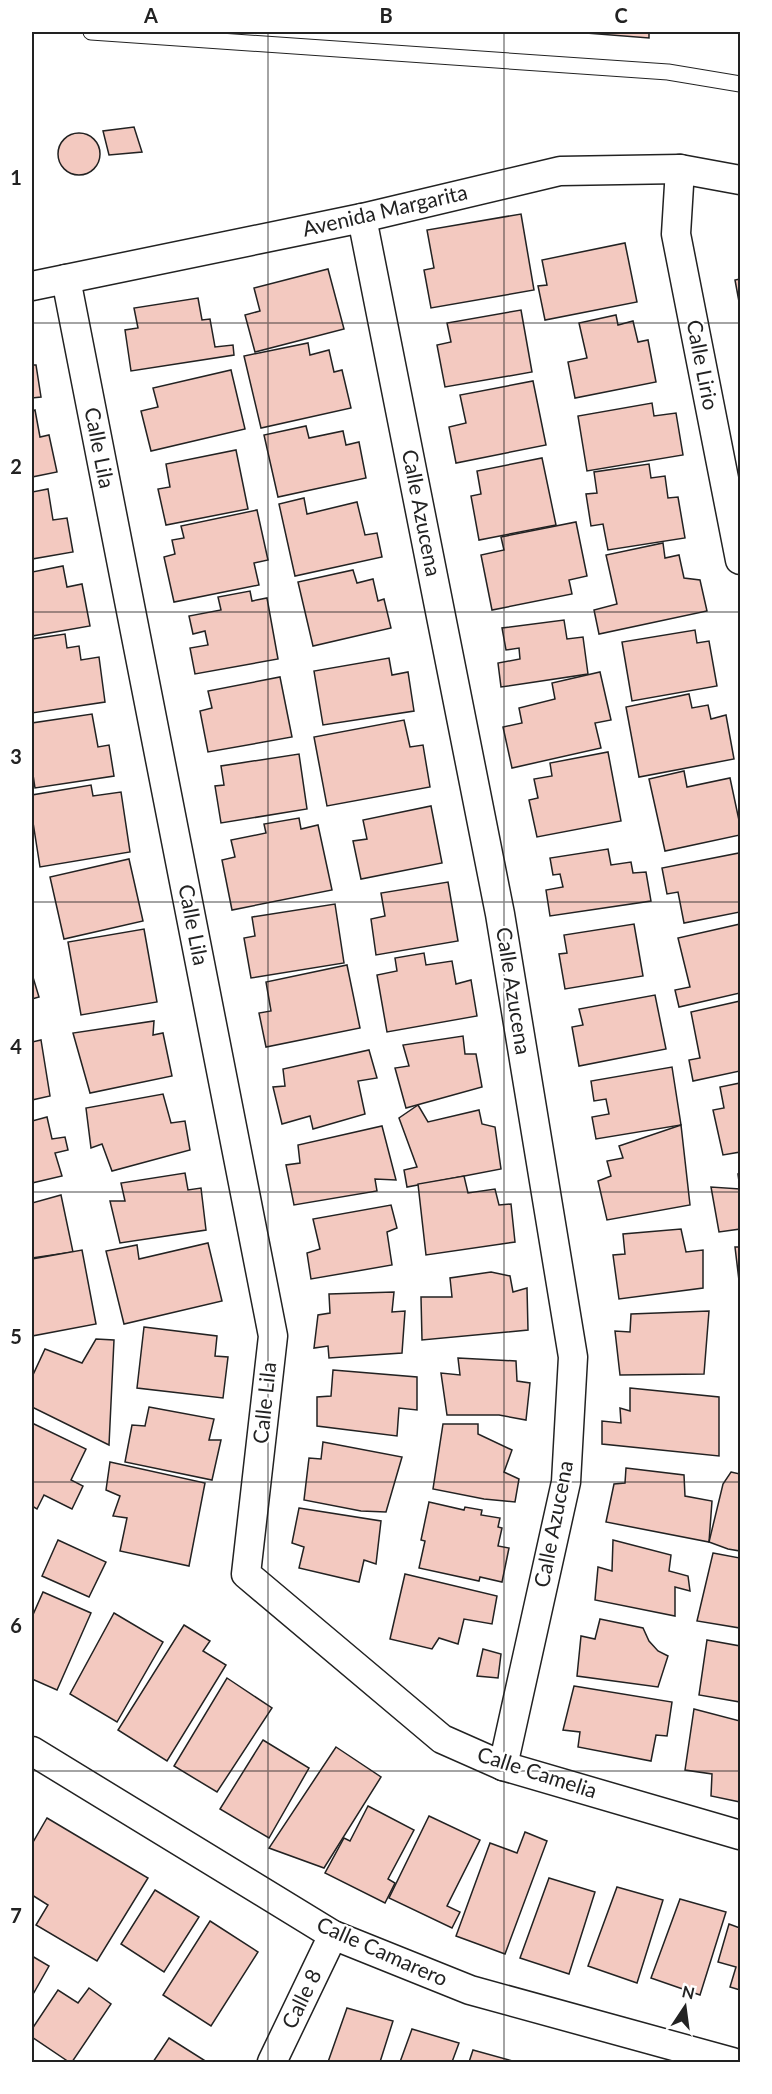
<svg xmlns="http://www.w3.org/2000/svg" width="772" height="2094" font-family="Lato,sans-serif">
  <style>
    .building { fill: #f3c9c0; stroke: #222; stroke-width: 1.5 }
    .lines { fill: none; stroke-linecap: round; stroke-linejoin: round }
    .lane-casing { stroke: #222; stroke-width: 17 }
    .street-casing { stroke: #222; stroke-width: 31 }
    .lane { stroke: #fff; stroke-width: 15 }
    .street { stroke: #fff; stroke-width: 28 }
    .grid { fill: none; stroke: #222; stroke-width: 1.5; stroke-opacity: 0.55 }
    .labels { text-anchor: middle; stroke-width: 4.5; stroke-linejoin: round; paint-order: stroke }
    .street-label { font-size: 21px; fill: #222; stroke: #fff }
    .neatline { fill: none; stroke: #222; stroke-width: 2 }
    .grid-label { font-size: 20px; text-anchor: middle; font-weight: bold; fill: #222 }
  </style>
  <rect width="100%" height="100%" fill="#fff"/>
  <!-- building -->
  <g class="building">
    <path d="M573,32h76v6z"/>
    <path d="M134,127l8,25 -33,3 -6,-24z"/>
    <circle cx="79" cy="154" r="21"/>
    <path d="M521,214l13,76 -103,18 -7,-38 10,-2 -7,-38z"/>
    <path d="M625,243l12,59 -92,18 -7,-34 9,-1 -5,-25z"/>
    <path d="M328,269l16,60 -89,23 -10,-37 15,-4 -6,-23z"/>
    <path d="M740,279v28l-5,-27z"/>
    <path d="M198,298l4,22 8,-1 5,28 18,-2 1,10 -103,16 -6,-41 13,-2 -4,-20z"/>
    <path d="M521,310l11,62 -87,15 -8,-42 14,-3 -4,-19z"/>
    <path d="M616,315l2,10 15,-4 5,21 10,-2 8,42 -81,16 -7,-36 19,-4 -8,-35z"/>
    <path d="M308,343l2,12 19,-5 5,22 8,-2 9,38 -90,20 -17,-72z"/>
    <path d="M32,365h4l5,32 -9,1z"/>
    <path d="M231,370l14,59 -94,22 -10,-40 17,-4 -5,-19z"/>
    <path d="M533,381l13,64 -90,18 -7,-36 17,-4 -6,-28z"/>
    <path d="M652,403l2,13 22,-3 7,42 -96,16 -9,-55z"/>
    <path d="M35,410l5,27 9,-2 8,37 -25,5v-66z"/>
    <path d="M306,426l3,12 34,-7 3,14 13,-3 7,36 -88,19 -14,-62z"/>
    <path d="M236,450l12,59 -82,16 -8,-36 12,-2 -4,-23z"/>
    <path d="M542,458l14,67 -77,15 -8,-44 10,-2 -4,-23z"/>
    <path d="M649,464l2,14 14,-2 3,22 10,-1 7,41 -77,12 -5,-26 -12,2 -5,-32 11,-1 -3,-21z"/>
    <path d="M48,489l5,31 14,-2 6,34 -41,7v-67z"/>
    <path d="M304,498l3,16 50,-12 8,33 12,-2 5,24 -87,19 -16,-72z"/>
    <path d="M257,510l11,50 -14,3 5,22 -85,17 -10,-45 11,-3 -3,-14 12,-2 -3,-12z"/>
    <path d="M576,522l11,54 -18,4 3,14 -80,16 -11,-55 23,-5 -3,-13z"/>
    <path d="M663,543l2,15 14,-3 5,23 16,2 7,31 -108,23 -5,-24 23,-6 -11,-49z"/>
    <path d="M63,566l4,21 15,-3 8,42 -58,10v-64z"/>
    <path d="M353,570l4,13 16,-4 5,22 6,-2 7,29 -78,18 -15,-64z"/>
    <path d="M250,591l2,10 15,-3 11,61 -83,15 -5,-26 18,-3 -3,-14 -12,3 -4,-18 32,-6 -3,-13z"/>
    <path d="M564,620l3,19 16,-2 5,37 -87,13 -3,-24 22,-4 -1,-11 -13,2 -4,-22z"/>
    <path d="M695,630l2,13 12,-2 8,45 -85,15 -10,-59z"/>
    <path d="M65,634l2,14 12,-2 2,14 18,-3 6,45 -73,11v-74z"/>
    <path d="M389,658l3,17 16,-3 6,39 -91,14 -9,-54z"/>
    <path d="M600,672l11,48 -16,3 6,25 -89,20 -9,-41 19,-4 -3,-15 36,-9 -3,-16z"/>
    <path d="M280,677l12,60 -84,15 -8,-41 12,-3 -4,-17z"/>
    <path d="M689,694l3,14 16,-3 3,14 15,-4 8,44 -95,18 -13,-70z"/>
    <path d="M92,714l6,33 11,-2 5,31 -79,12 -3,-20v-45z"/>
    <path d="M404,720l6,27 13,-2 7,42 -103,19 -13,-69z"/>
    <path d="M608,752l13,69 -84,16 -8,-37 9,-2 -4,-19 18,-3 -2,-13z"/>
    <path d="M299,754l8,55 -86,14 -6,-37 9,-1 -3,-19z"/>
    <path d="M684,771l3,16 43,-9 10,47v10l-75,16 -16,-72z"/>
    <path d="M91,785l2,11 28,-4 9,60 -90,15 -8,-51v-21z"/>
    <path d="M431,806l11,57 -81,16 -8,-38 14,-2 -4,-19z"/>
    <path d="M299,818l2,11 17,-4 14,65 -100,20 -10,-50 13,-3 -4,-17 35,-7 -2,-9z"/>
    <path d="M608,849l3,16 20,-3 2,11 13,-1 5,29 -101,15 -4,-26 17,-3 -3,-13 -7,1 -3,-17z"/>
    <path d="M739,853l1,59 -56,11 -6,-31 -11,2 -5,-26z"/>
    <path d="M129,859l14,62 -79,18 -14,-62z"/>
    <path d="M448,882l10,59 -82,14 -5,-36 14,-3 -4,-23z"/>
    <path d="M335,904l9,59 -93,15 -7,-40 11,-2 -3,-19z"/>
    <path d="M634,924l9,52 -78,13 -6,-35 8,-1 -3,-18z"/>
    <path d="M740,924v69l-61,14 -4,-17 15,-3 -12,-49z"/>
    <path d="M144,929l13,73 -76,13 -13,-73z"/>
    <path d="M424,953l2,12 26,-4 4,23 15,-4 6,36 -90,16 -10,-57 20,-4 -2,-13z"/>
    <path d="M347,965l13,63 -94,19 -7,-34 12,-2 -5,-29z"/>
    <path d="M32,974l7,23 -7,2z"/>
    <path d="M655,995l11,54 -87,17 -7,-39 11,-2 -4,-16z"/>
    <path d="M740,1001v70l-47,10 -4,-21 11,-2 -9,-46z"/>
    <path d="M154,1021l-1,14 10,-2 9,43 -82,17 -17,-60z"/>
    <path d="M463,1036l2,18h11l6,33 -76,21 -11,-40 14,-2 -6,-21z"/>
    <path d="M41,1040l9,56 -18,4v-58z"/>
    <path d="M369,1050l8,28 -19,3 7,33 -52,15 -3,-13 -28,8 -9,-37 12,-1 -2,-17z"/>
    <path d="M672,1067l9,58 -85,14 -4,-22 17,-3 -3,-15 -12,2 -3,-20z"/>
    <path d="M740,1083v69l-17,3 -10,-45 11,-2 -4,-21z"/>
    <path d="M163,1094l8,29 14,-2 5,29 -78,21 -10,-27 -11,4 -5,-40z"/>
    <path d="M418,1105l10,17 51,-12 3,14 13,3 6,42 -94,18 -3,-17 13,-3 -18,-49z"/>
    <path d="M47,1117l5,22 13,-2 3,13 -13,3 7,23 -30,7v-62z"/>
    <path d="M681,1125l9,80 -83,15 -9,-39 13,-5 -4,-15 16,-3 -4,-12z"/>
    <path d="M382,1126l14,54 -21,-1 2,12 -83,14 -8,-40 14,-2 -2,-18z"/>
    <path d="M185,1173l3,17 13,-2 5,42 -86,13 -10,-42h15l-4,-18z"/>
    <path d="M738,1174h2v55l-21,3 -8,-45 29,2z"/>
    <path d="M464,1176l4,17 27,-4 4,16 12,-1 4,38 -89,13 -8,-71z"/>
    <path d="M61,1195l12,57 -41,6v-55z"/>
    <path d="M391,1205l6,23 -10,4 5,33 -81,14 -4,-26 13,-4 -7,-30z"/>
    <path d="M681,1229l5,23 17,-2v38l-84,11 -6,-44 12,-1 -2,-20z"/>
    <path d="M208,1243l14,58 -98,23 -18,-73 31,-6 2,14z"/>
    <path d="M735,1247h5v42z"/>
    <path d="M82,1250l14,74 -64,12v-77z"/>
    <path d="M491,1272l19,4 3,16 14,-4 1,42 -106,10 -1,-43h31l-2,-19z"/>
    <path d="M394,1292l-2,20 13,-1 -3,42 -73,5 -1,-12 -14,2 4,-33 12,-2 -1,-19z"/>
    <path d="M709,1311l-5,63 -84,1 -5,-44 15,1 1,-18z"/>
    <path d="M144,1327l73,9 -2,20 13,1 -5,41 -86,-10z"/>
    <path d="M96,1339l18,1 -5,105 -77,-38v-30l13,-28 37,14z"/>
    <path d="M458,1358l58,3 1,20 13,2 -4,37 -27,-5h-52l-6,-42 19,2z"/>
    <path d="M333,1370l84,7v33l-18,-2 -2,28 -80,-10v-29l14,-1z"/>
    <path d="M630,1388l89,9v59l-117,-12v-23l19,2 -1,-15 10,3z"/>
    <path d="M149,1407l65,12 -5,21h12l-9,40 -87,-18 7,-37 13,1z"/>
    <path d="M32,1423l54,26 -15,31 12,6 -11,23 -28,-14 -7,14 -5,-3z"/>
    <path d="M443,1424h35v10l34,16 -8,22 15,7 -4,23 -31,-3 -51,-10z"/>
    <path d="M323,1442l79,15 -16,55 -25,-1 -57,-11 5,-42 12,1z"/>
    <path d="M110,1462l95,21 -16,83 -69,-15 7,-33 -14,-2 7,-20 -14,-6z"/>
    <path d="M626,1468l58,7 1,21 27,5 -3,41 -103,-20 8,-38 11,-1z"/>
    <path d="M731,1472l9,2v77l-12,-2 -19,-7 14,-58z"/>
    <path d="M429,1502l35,8 1,-3 17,3 -1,5 19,3 -2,9 4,1 -4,18 11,2 -7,34 -22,-5 -1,4 -60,-13 6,-27 -4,-1z"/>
    <path d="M299,1508l82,13 -5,43 -12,-4 -5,22 -60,-14 5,-21 -12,-4z"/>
    <path d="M58,1540l48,22 -17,35 -47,-21z"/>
    <path d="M613,1540l58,15 -2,16 19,5 2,15 -15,-4v29l-80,-16 3,-33 14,4z"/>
    <path d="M713,1553l27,5v70l-43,-7z"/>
    <path d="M405,1574l92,22 -5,28 -28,-5 -6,25 -19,-6 -7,11 -42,-10z"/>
    <path d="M43,1592l48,21 -34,77 -25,-11v-62z"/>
    <path d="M114,1613l49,29 -46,80 -47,-28z"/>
    <path d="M600,1619l43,9 6,13 9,10 10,5 -10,31 -81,-11 4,-40 14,3z"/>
    <path d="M184,1625l26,16 -7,10 23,14 -59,96 -49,-31z"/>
    <path d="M707,1640l33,6v56l-41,-7z"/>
    <path d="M483,1649l18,5 -3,24 -21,-2z"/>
    <path d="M227,1678l45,30 -55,84 -43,-26z"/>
    <path d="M574,1686l98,16 -5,34 -11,-1 -5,26 -73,-14 2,-15 -17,-2z"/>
    <path d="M694,1709l46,12v81l-29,-6 1,-22 -27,-4z"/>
    <path d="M263,1740l46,28 -40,70 -49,-29z"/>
    <path d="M336,1747l45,30 -57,91 -55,-20z"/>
    <path d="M368,1806l46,24 -26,49 7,4 -10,20 -60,-30 19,-35 6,3z"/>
    <path d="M429,1816l51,24 -33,66 13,6 -8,16 -63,-30z"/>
    <path d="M47,1818l101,60 -51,83 -61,-36 12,-20 -16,-10v-51z"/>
    <path d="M525,1832l22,9 -42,113 -49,-18 34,-93 27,10z"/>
    <path d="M549,1878l46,14 -26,82 -49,-16z"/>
    <path d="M617,1887l46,13 -26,83 -49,-17z"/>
    <path d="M155,1890l44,27 -35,55 -43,-28z"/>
    <path d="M680,1899l46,13 -26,83 -49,-17z"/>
    <path d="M210,1921l48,31 -47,74 -48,-31z"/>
    <path d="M729,1924l11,4v62l-10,-3 6,-20 -18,-5z"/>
    <path d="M32,1956l17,10 -17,30z"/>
    <path d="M89,1988l22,16 -39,58h-3l-37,-25v-8l26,-39 20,13z"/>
    <path d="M347,2008l46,13 -13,41h-52z"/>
    <path d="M412,2029l47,14 -7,19h-52z"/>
    <path d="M169,2038l38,24h-54z"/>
    <path d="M473,2050l43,12h-47z"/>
  </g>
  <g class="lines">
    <!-- lane casing -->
    <g class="lane-casing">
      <path id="lane" d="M91,32l577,40 72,12"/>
    </g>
    <!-- street casing -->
    <g class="street-casing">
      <g id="street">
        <path d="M680,169l-4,65 64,326"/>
        <path d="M362,218l138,696 73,443 -7,125 -63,284"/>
        <path d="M66,279l207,1057 -27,238 196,165 61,27 237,69"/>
        <path d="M32,286l330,-68 198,-47 120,-2 60,11"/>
        <path d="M32,1751l301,184 137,55 262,72"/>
        <path d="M272,2062l61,-127"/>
      </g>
    </g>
    <!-- lane -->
    <use href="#lane" class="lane"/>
    <!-- street -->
    <use href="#street" class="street"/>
  </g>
  <!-- grid -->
  <path class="grid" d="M268,32v2030M504,32v2030M32,323h708M32,612h708M32,902h708M32,1192h708M32,1482h708M32,1771h708"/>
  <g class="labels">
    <!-- street labels -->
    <g class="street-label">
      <text transform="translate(385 211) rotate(-13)" y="7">Avenida Margarita</text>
      <text transform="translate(702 365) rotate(79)" y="7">Calle Lirio</text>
      <text transform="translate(99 448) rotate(79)" y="7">Calle Lila</text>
      <text transform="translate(421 513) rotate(79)" y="7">Calle Azucena</text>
      <text transform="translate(193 925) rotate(79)" y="7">Calle Lila</text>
      <text transform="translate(513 991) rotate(81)" y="7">Calle Azucena</text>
      <text transform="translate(265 1403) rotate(-84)" y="7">Calle Lila</text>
      <text transform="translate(554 1524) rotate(-79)" y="7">Calle Azucena</text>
      <text transform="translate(537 1773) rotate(18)" y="7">Calle Camelia</text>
      <text transform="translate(382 1952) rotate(24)" y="7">Calle Camarero</text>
      <text transform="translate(302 1999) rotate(-64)" y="7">Calle 8</text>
    </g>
  </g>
  <!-- border -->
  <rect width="772" height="2094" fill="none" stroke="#ffffff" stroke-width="66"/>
  <!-- north arrow -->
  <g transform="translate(685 2007) rotate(13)" stroke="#ffffff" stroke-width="4.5" paint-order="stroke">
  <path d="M0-4.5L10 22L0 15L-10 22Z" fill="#222222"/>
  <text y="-9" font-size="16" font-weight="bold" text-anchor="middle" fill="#222222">N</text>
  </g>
  <rect x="33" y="33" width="706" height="2028" class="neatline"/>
  <g class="grid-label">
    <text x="151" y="23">A</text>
    <text x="386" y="23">B</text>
    <text x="621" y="23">C</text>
    <text x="16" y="185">1</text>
    <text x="16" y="474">2</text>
    <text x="16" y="764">3</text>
    <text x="16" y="1054">4</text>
    <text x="16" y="1344">5</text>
    <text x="16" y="1633">6</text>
    <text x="16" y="1923">7</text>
  </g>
</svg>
